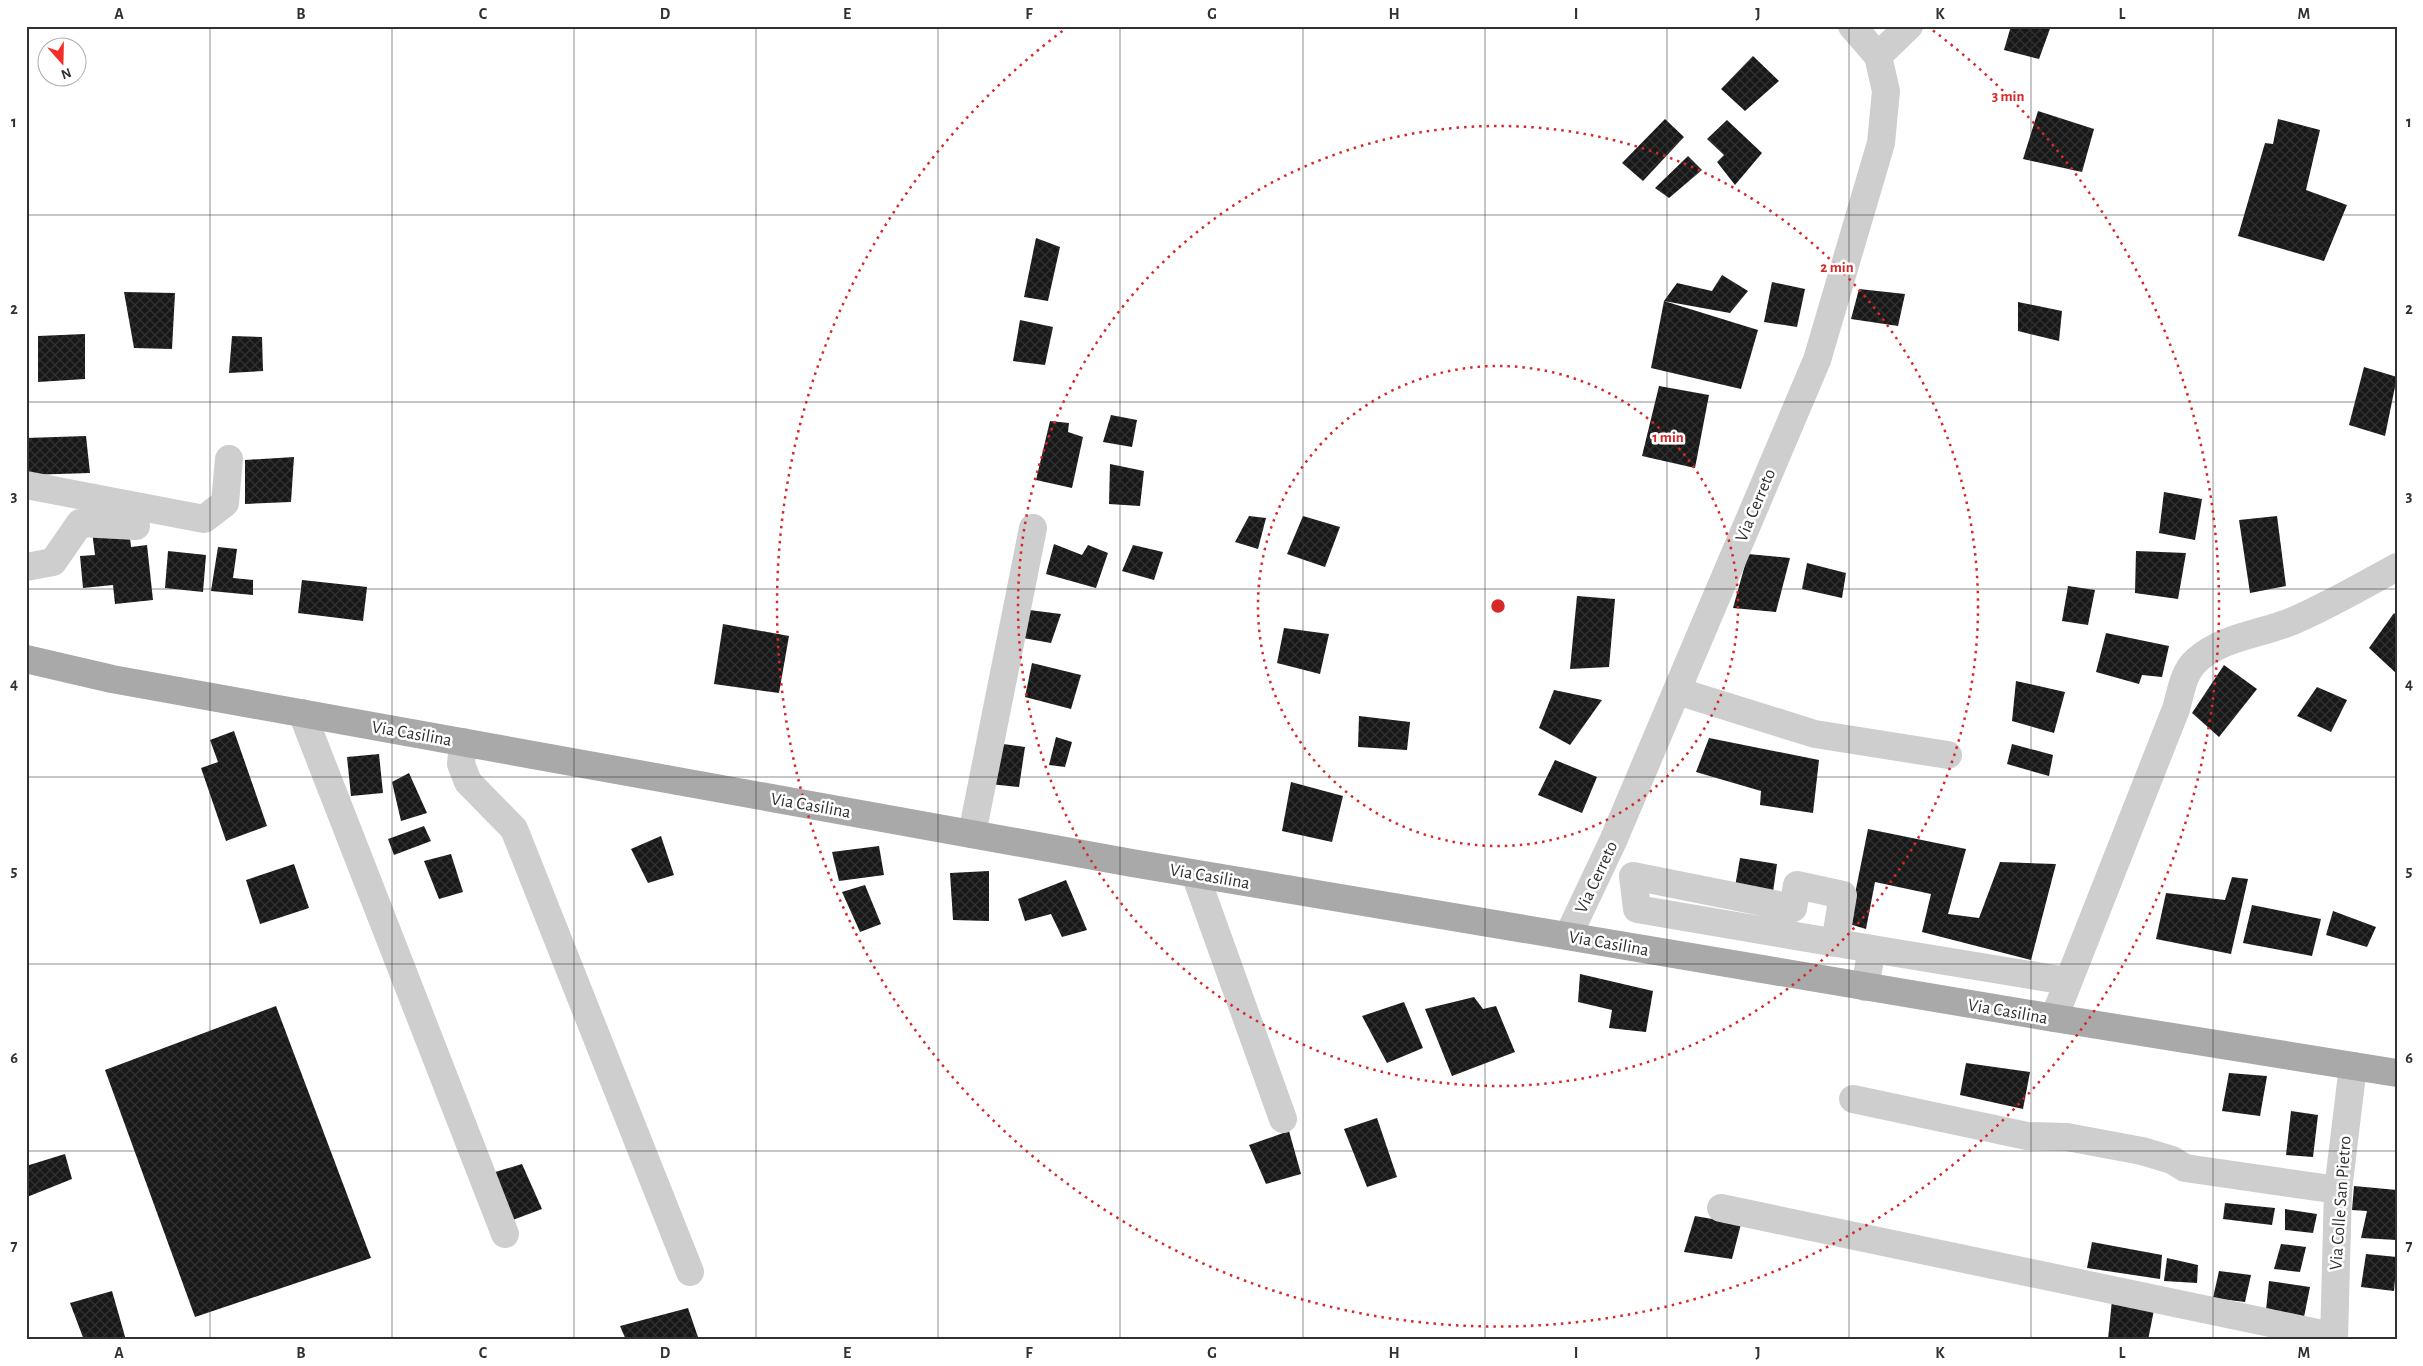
<svg xmlns="http://www.w3.org/2000/svg" width="2423" height="1366" font-family="'Alegreya Sans',sans-serif">
  <style>
    .building { fill: url(#building-cross-hatch) }
    .lines { fill: none; stroke-linecap: round; stroke-linejoin: round }
    .minor { stroke: #cecece; stroke-width: 28 }
    .major { stroke: #a9a9a9; stroke-width: 28 }
    .grid { fill: none; stroke: #313131; stroke-width: 1; stroke-opacity: 0.55 }
    .ring { fill: none; stroke: #d62828; stroke-width: 2.5; stroke-dasharray: 2.5 5 }
    .labels { text-anchor: middle; stroke-width: 5; stroke-linejoin: round; paint-order: stroke }
    .street-label { font-size: 18px; fill: #313131; stroke: #fff }
    .centre { fill: #d62828; stroke: #fff; stroke-width: 2.5 }
    .ring-label { font-size: 15px; text-anchor: middle; font-weight: bold; fill: #d62828; stroke: #fff; stroke-width: 5; stroke-linejoin: round; paint-order: stroke }
    .neatline { fill: none; stroke: #313131; stroke-width: 2 }
    .grid-label { font-size: 16px; text-anchor: middle; font-weight: bold; fill: #313131 }
  </style>
  <defs>
    <pattern id="building-cross-hatch" width="8" height="8" patternUnits="userSpaceOnUse" patternTransform="scale(1.25)"><rect width="8" height="8" fill="#181818"/><path d="M0 0l8 8M0 8l8-8" fill="none" stroke="#313131"/></pattern>
  </defs>
  <rect width="100%" height="100%" fill="#fff"/>
  <!-- building -->
  <g class="building">
    <path d="M2011,26h40l-12,33 -35,-9z"/>
    <path d="M1753,56l26,25 -34,30 -24,-22z"/>
    <path d="M2038,111l56,18 -12,43 -59,-13z"/>
    <path d="M1665,119l19,18 -41,44 -21,-18z"/>
    <path d="M2278,119l42,11 -14,60 41,15 -23,56 -86,-25 27,-93 8,1z"/>
    <path d="M1727,120l35,33 -27,32 -18,-23 7,-7 -17,-16z"/>
    <path d="M1688,156l14,14 -33,28 -14,-10z"/>
    <path d="M1036,238l24,9 -12,54 -24,-4z"/>
    <path d="M1722,275l26,16 -18,22 -66,-12 13,-18 35,8z"/>
    <path d="M1772,282l33,7 -8,38 -33,-5z"/>
    <path d="M1859,289l46,5 -7,32 -47,-7z"/>
    <path d="M124,292l51,1 -3,56 -38,-1z"/>
    <path d="M1664,301l94,29 -17,59 -90,-21z"/>
    <path d="M2018,302l44,9 -3,30 -41,-10z"/>
    <path d="M1020,320l33,7 -8,38 -32,-4z"/>
    <path d="M85,334v45l-47,3v-46z"/>
    <path d="M232,336l30,1 1,34 -34,2z"/>
    <path d="M2364,367l33,10 -12,59 -36,-11z"/>
    <path d="M1659,386l50,9 -14,73 -53,-12z"/>
    <path d="M1111,415l26,5 -5,27 -29,-5z"/>
    <path d="M1050,421l19,2 -1,9 15,5 -11,51 -36,-8z"/>
    <path d="M86,436l4,37 -63,2 -1,-37z"/>
    <path d="M294,457l-3,45 -46,2v-44z"/>
    <path d="M1110,464l34,7 -4,35 -31,-2z"/>
    <path d="M2164,492l38,7 -7,41 -36,-7z"/>
    <path d="M1249,516l17,2 -8,31 -23,-7z"/>
    <path d="M1303,516l37,11 -15,40 -38,-13z"/>
    <path d="M2277,516l9,70 -36,7 -11,-73z"/>
    <path d="M129,528l2,19 16,-2 6,55 -38,4 -2,-19 -30,3 -3,-32 15,-1 -3,-24z"/>
    <path d="M1054,544l28,11 6,-10 20,8 -12,35 -50,-14z"/>
    <path d="M1133,545l30,7 -9,28 -32,-9z"/>
    <path d="M218,547l19,2 -4,29 20,2v15l-42,-4z"/>
    <path d="M168,551l38,4 -3,37 -38,-4z"/>
    <path d="M2136,551l50,2 -8,46 -43,-6z"/>
    <path d="M1748,554l42,4 -14,54 -43,-4z"/>
    <path d="M1807,563l39,10 -4,25 -40,-9z"/>
    <path d="M302,580l65,7 -4,34 -65,-8z"/>
    <path d="M2068,586l27,4 -7,35 -26,-4z"/>
    <path d="M1577,596l38,3 -6,68 -39,2z"/>
    <path d="M1029,610l32,4 -10,29 -28,-5z"/>
    <path d="M2394,613l3,3v58l-28,-26z"/>
    <path d="M723,624l66,12 -10,57 -65,-9z"/>
    <path d="M1284,628l45,6 -9,40 -43,-11z"/>
    <path d="M2106,633l63,13 -7,31 -20,-2 -3,9 -43,-12z"/>
    <path d="M1032,663l49,12 -10,34 -46,-12z"/>
    <path d="M2224,665l33,24 -38,48 -27,-24z"/>
    <path d="M2016,681l49,11 -11,41 -42,-12z"/>
    <path d="M2317,687l30,13 -16,32 -34,-16z"/>
    <path d="M1554,690l48,10 -32,45 -31,-17z"/>
    <path d="M1359,716l51,6 -3,28 -49,-3z"/>
    <path d="M234,731l33,95 -41,15 -25,-73 17,-6 -8,-22z"/>
    <path d="M1056,737l16,5 -7,25 -16,-2z"/>
    <path d="M1709,738l110,22 -6,53 -53,-8 1,-14 -65,-19z"/>
    <path d="M996,743l29,4 -6,40 -29,-3z"/>
    <path d="M2012,744l41,11 -4,21 -42,-12z"/>
    <path d="M379,754l4,39 -32,3 -4,-39z"/>
    <path d="M1555,760l42,17 -15,36 -44,-18z"/>
    <path d="M409,773l18,40 -26,8 -9,-39z"/>
    <path d="M1291,782l52,14 -11,46 -50,-11z"/>
    <path d="M424,826l7,15 -37,14 -6,-16z"/>
    <path d="M1868,829l98,20 -18,65 31,4 21,-56 56,2 -25,96 -109,-28 9,-38 -56,-12 -9,47 -17,-5z"/>
    <path d="M661,836l13,39 -26,8 -17,-34z"/>
    <path d="M879,846l5,29 -45,6 -7,-29z"/>
    <path d="M451,854l12,38 -24,7 -15,-38z"/>
    <path d="M1740,858l37,6 -4,28 -38,-5z"/>
    <path d="M294,864l15,44 -49,16 -14,-44z"/>
    <path d="M989,871v50l-36,-1 -3,-47z"/>
    <path d="M2232,877l16,2 -17,75 -75,-15 10,-46 59,7z"/>
    <path d="M1066,880l21,50 -25,7 -11,-23 -26,7 -7,-22z"/>
    <path d="M865,885l16,39 -21,8 -18,-40z"/>
    <path d="M2252,905l69,14 -9,37 -69,-13z"/>
    <path d="M2333,911l43,16 -9,20 -41,-12z"/>
    <path d="M1580,974l73,17 -7,41 -37,-4 3,-18 -34,-8z"/>
    <path d="M1474,997l9,12 13,-3 19,46 -63,24 -27,-67z"/>
    <path d="M1404,1002l19,46 -36,15 -25,-47z"/>
    <path d="M276,1006l95,252 -176,59 -90,-247z"/>
    <path d="M1966,1063l64,9 -7,37 -63,-14z"/>
    <path d="M2229,1073l38,3 -7,40 -38,-5z"/>
    <path d="M2291,1111l27,4 -5,42 -27,-2z"/>
    <path d="M1377,1118l20,59 -30,10 -23,-58z"/>
    <path d="M1289,1131l12,43 -35,10 -17,-39z"/>
    <path d="M65,1154l7,25 -45,18 -1,-31z"/>
    <path d="M522,1164l20,45 -32,12 -18,-48z"/>
    <path d="M2354,1186l43,4v50l-36,-2 6,-27 -15,-1z"/>
    <path d="M2225,1203l50,5 -3,17 -49,-6z"/>
    <path d="M2285,1209l32,5 -4,19 -28,-3z"/>
    <path d="M1695,1216l46,8 -9,35 -48,-7z"/>
    <path d="M2092,1242l70,13 -2,24 -73,-11z"/>
    <path d="M2281,1244l25,3 -6,25 -26,-3z"/>
    <path d="M2366,1254l31,3 -3,34 -33,-4z"/>
    <path d="M2167,1258l31,7 -1,18 -33,-2z"/>
    <path d="M2219,1271l32,4 -6,27 -32,-4z"/>
    <path d="M2269,1281l41,6 -6,30 -38,-7z"/>
    <path d="M112,1291l14,49h-42l-14,-37z"/>
    <path d="M2112,1300l43,5 -7,35 -40,-1z"/>
    <path d="M688,1308l11,32h-73l-6,-14z"/>
  </g>
  <g class="lines">
    <!-- minor -->
    <g class="minor">
      <path d="M1878,56l31,-30"/>
      <path d="M26,485l178,34 21,-16 4,-44"/>
      <path d="M26,567l27,-5 27,-39 56,3"/>
      <path d="M1677,691l138,43 133,21"/>
      <path d="M302,713l203,521"/>
      <path d="M463,742l-2,22 7,18 46,47 176,443"/>
      <path d="M972,834l61,-306"/>
      <path d="M1195,874l88,245"/>
      <path d="M1568,936l45,-95 204,-481 64,-217 5,-52 -8,-35 -26,-30"/>
      <path d="M1835,943l8,-48 -46,-10 -4,23 -160,-32 4,33 235,40"/>
      <path d="M1865,987l7,-38 195,32"/>
      <path d="M2054,1018l122,-309c5,-17 7,-37 21,-49 26,-24 67,-26 98,-40 35,-15 69,-35 102,-53"/>
      <path d="M1853,1099l174,37 40,1 75,14 30,9 13,8 153,22"/>
      <path d="M1721,1208l611,128"/>
      <path d="M2334,1340l4,-150 15,-124"/>
    </g>
    <!-- major -->
    <path class="major" d="M26,659l86,20 1020,184 922,155 343,55"/>
  </g>
  <!-- grid -->
  <path class="grid" d="M210,26v1314M392,26v1314M574,26v1314M756,26v1314M938,26v1314M1120,26v1314M1303,26v1314M1485,26v1314M1667,26v1314M1849,26v1314M2031,26v1314M2213,26v1314M26,215h2371M26,402h2371M26,589h2371M26,777h2371M26,964h2371M26,1151h2371"/>
  <!-- distance rings -->
  <g class="ring">
    <circle cx="1498" cy="606" r="240"/>
    <circle cx="1498" cy="606" r="480"/>
    <path d="M1927 26A721 721 0 1 1 1069 26"/>
  </g>
  <g class="labels">
    <!-- street labels -->
    <g class="street-label">
      <text transform="translate(1755 505) rotate(-67)" y="6">Via Cerreto</text>
      <text transform="translate(412 733) rotate(10)" y="6">Via Casilina</text>
      <text transform="translate(811 805) rotate(10)" y="6">Via Casilina</text>
      <text transform="translate(1210 876) rotate(10)" y="6">Via Casilina</text>
      <text transform="translate(1596 877) rotate(-65)" y="6">Via Cerreto</text>
      <text transform="translate(1609 943) rotate(10)" y="6">Via Casilina</text>
      <text transform="translate(2008 1011) rotate(10)" y="6">Via Casilina</text>
      <text transform="translate(2340 1203) rotate(-86)" y="6">Via Colle San Pietro</text>
    </g>
  </g>
  <circle cx="1498" cy="606" r="8" class="centre"/>
  <g class="ring-label">
    <text x="2008" y="101">3 min</text>
    <text x="1837" y="272">2 min</text>
    <text x="1668" y="442">1 min</text>
  </g>
  <!-- border -->
  <rect width="2423" height="1366" fill="none" stroke="#ffffff" stroke-width="55"/>
  <!-- north arrow -->
  <g transform="translate(62 62) rotate(160)"><circle r="24" fill="#ffffff" stroke="#adadad"/>
  <path d="M0-4L9 19L0 12L-9 19Z" fill="#f32d28"/>
  <text y="-8" font-size="14" font-weight="bold" text-anchor="middle" fill="#313131">N</text>
  </g>
  <rect x="28" y="28" width="2368" height="1310" class="neatline"/>
  <g class="grid-label">
    <text x="119" y="19">A</text>
    <text x="301" y="19">B</text>
    <text x="483" y="19">C</text>
    <text x="665" y="19">D</text>
    <text x="847" y="19">E</text>
    <text x="1029" y="19">F</text>
    <text x="1212" y="19">G</text>
    <text x="1394" y="19">H</text>
    <text x="1576" y="19">I</text>
    <text x="1758" y="19">J</text>
    <text x="1940" y="19">K</text>
    <text x="2122" y="19">L</text>
    <text x="2304" y="19">M</text>
    <text x="14" y="127">1</text>
    <text x="2409" y="127">1</text>
    <text x="14" y="314">2</text>
    <text x="2409" y="314">2</text>
    <text x="14" y="501">3</text>
    <text x="2409" y="501">3</text>
    <text x="14" y="689">4</text>
    <text x="2409" y="689">4</text>
    <text x="14" y="876">5</text>
    <text x="2409" y="876">5</text>
    <text x="14" y="1063">6</text>
    <text x="2409" y="1063">6</text>
    <text x="14" y="1251">7</text>
    <text x="2409" y="1251">7</text>
    <text x="119" y="1358">A</text>
    <text x="301" y="1358">B</text>
    <text x="483" y="1358">C</text>
    <text x="665" y="1358">D</text>
    <text x="847" y="1358">E</text>
    <text x="1029" y="1358">F</text>
    <text x="1212" y="1358">G</text>
    <text x="1394" y="1358">H</text>
    <text x="1576" y="1358">I</text>
    <text x="1758" y="1358">J</text>
    <text x="1940" y="1358">K</text>
    <text x="2122" y="1358">L</text>
    <text x="2304" y="1358">M</text>
  </g>
</svg>
